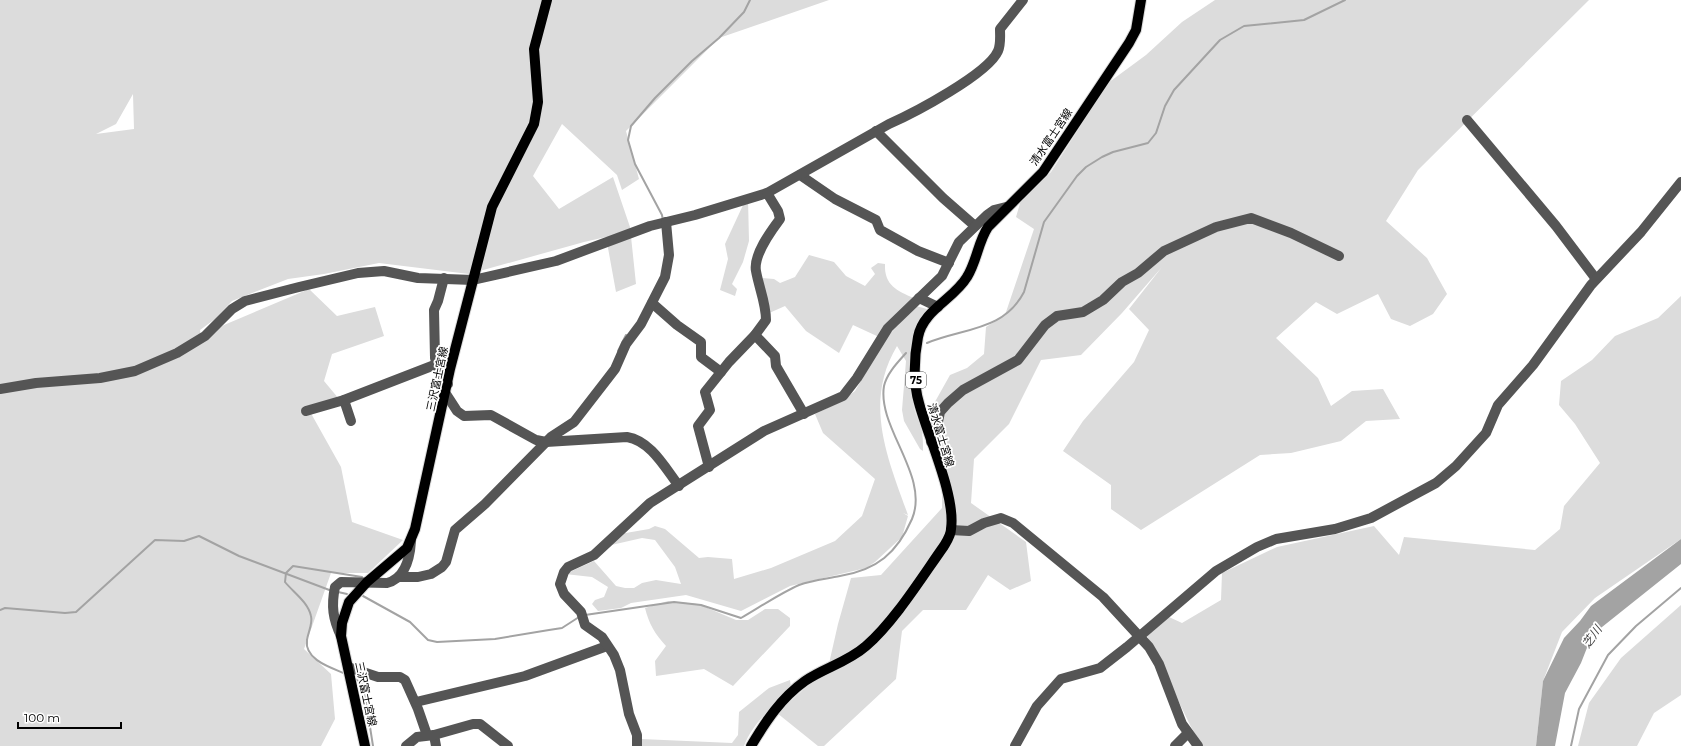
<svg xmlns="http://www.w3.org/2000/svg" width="1681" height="746" font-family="Montserrat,'Noto Sans JP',sans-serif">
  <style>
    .green { fill: #dcdcdc; fill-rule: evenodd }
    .water { fill: #a3a3a3 }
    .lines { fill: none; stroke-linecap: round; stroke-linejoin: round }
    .stream { stroke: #a3a3a3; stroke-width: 2 }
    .major-casing { stroke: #dbdbdb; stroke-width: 12 }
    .minor { stroke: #555; stroke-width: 10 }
    .major { stroke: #000; stroke-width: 10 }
    .labels { text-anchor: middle; stroke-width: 3.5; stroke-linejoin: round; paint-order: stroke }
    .shield { fill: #fff; stroke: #4c4c4c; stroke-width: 1 }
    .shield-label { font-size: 10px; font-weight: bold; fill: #000 }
    .street-label { font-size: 11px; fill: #000; stroke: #fff }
    .water-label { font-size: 12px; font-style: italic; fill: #444; stroke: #fff }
  </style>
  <rect width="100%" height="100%" fill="#fff"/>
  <!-- green -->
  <g class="green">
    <path d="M0,0h829l-110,38 -93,93 13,48 -17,11 -5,-15 -55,-51 -29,52 26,33 54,-32 17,50 6,57 -20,8 -10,-55 -22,5 -115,32 -90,-11 -55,11 -36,5 -56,22 -17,18 -15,11 1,10 23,-15 85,-36 28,27 38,-9 9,29 -52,18 -8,27 15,18 -31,9 33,59 11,55 51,18 -35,33h-37l-27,76 27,25 4,45 -14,27h-321zM133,94l1,35 -38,5 20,-10z"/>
    <path d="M1215,0h374l-171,170 -32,51 41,37 20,36 -14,20 -23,12 -19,-7 -13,-25 -41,20 -21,-12 -40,36 42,40 13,28 21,-15 31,-2 17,30 -34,2 -25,20 -50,12 -31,2 -119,75 -30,-21v-24l-48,-34 20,-30 51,-59 15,-32 -20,-21 33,-42 -40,46 -41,42 -40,5 -32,64 -35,35 -3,44 55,39 5,39 -21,9 -22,-15 -22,35h-43l-21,21 -6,48 -72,67h-6l-41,-33 51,-45 10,-44 13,-46 30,-3 61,-67v-53l-15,-39 23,-41 17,-7 17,-14 2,-27 19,-12 29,-86 -18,-12 5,-17 30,-28 57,-89 38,-28 36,-33z"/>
    <path d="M748,199l1,42 -6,21 -11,22 5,5 -2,7 -15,-6 8,-31 -3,-15 19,-41z"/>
    <path d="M809,255l25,7 12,14 19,10 10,-12 -4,-6 7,-5 7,1c-1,21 12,27 29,34l-35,39 -26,-12 -14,28 -33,-22 -21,-25 -18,8 -5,-36 12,1 6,4 15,-6z"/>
    <path d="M1681,296v243l-86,59 -33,34 -19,49 -7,65h-334l-12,-21 -43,-89 22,-19 13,6 39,-23 1,-27 55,-26 97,-21 25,29 5,-18 131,13 25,-21 4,-23 36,-43 -25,-39 -16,-19 2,-24 31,-21 23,-24 43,-18z"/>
    <path d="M916,306l11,3c-22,24 -20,67 -13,98 1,7 5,13 7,20 2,8 2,16 2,24l-3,-2 -16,-28 -2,-11 4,-49 -9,-15c-34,57 -9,113 11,169l-5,-2 5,3 -6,21 -27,25 -9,6 -76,18 -49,25 -55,-16 -55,8 -10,5 -23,3 -6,-7 3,-4 9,-3 4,-10 -16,-10 -27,-3 29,-13 22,25 9,2h9l8,-5 14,-3 25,4 -6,-17 -20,-27 -13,-2 -35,8 13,-12 29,-5 6,-3 10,3 34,29 9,-1 24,2 2,20 37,-11 64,-27 27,-25 13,-37 -52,-46 -8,-19 27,-13 13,-10 31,-53z"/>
    <path d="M668,601l30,3 38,16h12l17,-11h13l12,9v8l-57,60 -29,-17 -48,7 -1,-15 11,-15c-11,-12 -17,-22 -21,-38z"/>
    <path d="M1681,605v90l-27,18 -17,33h-59l11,-43 32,-45z"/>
    <path d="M790,680l1,7c-17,19 -38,35 -47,59h-106l3,-7 91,4 6,-8 1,-23 30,-24z"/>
  </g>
  <!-- water -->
  <path class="water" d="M1681,539v25l-89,71 -11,28 -16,30 -10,53h-19l7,-65 21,-43 16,-17 11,-15z"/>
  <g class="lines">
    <!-- stream -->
    <g class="stream">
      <path d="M663,221l-1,-6 -27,-51 -7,-24 3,-14 24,-28 37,-37 27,-23 25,-26 6,-12"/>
      <path d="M927,343c36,-15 77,-12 97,-51l20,-70 33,-46 9,-9 16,-10 11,-5 35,-9 8,-10 9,-27 9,-16 46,-50 24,-14 60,-6 41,-20"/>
      <path d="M618,351l8,-16"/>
      <path d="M338,592l9,2"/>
      <path d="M363,596l47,26 18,18 9,2 58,-3 54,-9 13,-2 17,-11"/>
      <path d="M0,610l5,-2 60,5 11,-1 79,-72 29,1 15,-5 40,20 93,35"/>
      <path d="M585,615l89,-13 27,3 40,13c19,-11 38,-24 58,-33 14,-5 27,-6 41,-9 37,-6 57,-23 72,-57 18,-43 -35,-91 -28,-133 3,-13 14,-24 22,-33"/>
      <path d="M346,674c-14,-6 -42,-14 -39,-34 1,-8 6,-16 4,-24 -3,-14 -18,-24 -26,-34l1,-9 7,-7 69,11"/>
      <path d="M355,679l7,4 2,6 9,57"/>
      <path d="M1571,746l8,-37 29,-54 28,-29 45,-38"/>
    </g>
    <!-- major casing -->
    <g class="major-casing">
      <g id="major">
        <path d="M365,746l-24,-110 1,-13 7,-21 18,-20 40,-34 8,-19 35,-160 42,-162 42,-83 4,-22 -4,-53 13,-49"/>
        <path d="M751,746c15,-25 30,-48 54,-65 19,-13 43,-19 61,-35 28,-24 56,-69 78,-100 3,-5 7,-11 7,-17 5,-33 -23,-92 -32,-126 -6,-20 -5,-46 -1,-66 5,-27 36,-38 49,-60 10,-16 11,-35 21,-50l55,-55 86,-129 7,-13 5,-30"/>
      </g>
    </g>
    <!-- minor -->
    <g class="minor">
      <path d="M1467,120l89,106 40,53"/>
      <path d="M876,131l67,67 32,28"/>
      <path d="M800,175l35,24 41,21 4,10 38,21 31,12"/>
      <path d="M444,278l-6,23 -4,9 1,48 4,13 9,13"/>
      <path d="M919,298l19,9"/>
      <path d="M652,303l25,22 24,17v15l20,15"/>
      <path d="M755,335l20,21 1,10 28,48"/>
      <path d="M0,389l36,-6 64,-5 35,-7 42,-18 28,-17 27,-27 13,-8 54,-14 59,-14 26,-2 34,7 55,2 83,-19 94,-35 45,-11 72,-22 122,-69c25,-11 99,-50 109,-73 3,-7 2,-14 2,-22l23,-29"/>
      <path d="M446,394l11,17 7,5 27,-1 45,25 10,2 81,-5c24,4 38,31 52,49"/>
      <path d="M344,400l7,21"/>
      <path d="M306,411l38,-11 93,-36"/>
      <path d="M931,442l4,-6 5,-24 8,-9 15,-13 55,-30 27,-35 12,-9 26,-4 20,-12 19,-18 16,-9 26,-22 52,-24 35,-9 40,15 48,23"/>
      <path d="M709,467l-11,-41 12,-16 -5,-18 24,-30 26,-27 11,-15c0,-17 -7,-32 -10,-49 -3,-16 15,-40 24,-52l-2,-8 -11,-18"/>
      <path d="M951,530l18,1 15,-8 17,-5 12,5 90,74 46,50 10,17 23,60 16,22"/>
      <path d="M400,577h18l13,-3 11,-7 4,-5 9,-32 30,-26 66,-67 23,-15 31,-40 10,-13 11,-25 15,-20 24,-47 4,-22 -3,-33"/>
      <path d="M341,636c-8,-17 -10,-30 -6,-49l6,-5 46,1c19,-5 23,-25 24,-42"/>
      <path d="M348,667l30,10h22l5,3 13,29 9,26"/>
      <path d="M416,702l109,-26 82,-30"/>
      <path d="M434,735l2,11"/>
      <path d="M406,746l11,-9 17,-2 39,-11h7l28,22"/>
      <path d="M637,746v-11l-8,-21 -9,-44 -6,-15 -12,-18 -17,-12 -4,-13 -17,-18 -4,-10 4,-12 4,-5 26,-12 56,-52 114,-72 79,-35 14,-18 31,-50 54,-52 17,-34 28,-27 7,-5 12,-3"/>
      <path d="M1015,746l22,-40 24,-27 39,-11 27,-21 89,-76 41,-24 19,-8 59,-10 36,-11 65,-35 20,-17 30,-33 12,-28 35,-40 58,-80 50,-53 40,-50"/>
      <path d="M1175,746l13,-13"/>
    </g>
    <!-- major -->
    <use href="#major" class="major"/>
  </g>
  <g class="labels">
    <!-- shield labels -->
    <rect class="shield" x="906" y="372" width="20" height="16" rx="3"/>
    <g class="shield-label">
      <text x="916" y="384">75</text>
    </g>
    <!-- street labels -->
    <g class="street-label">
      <text transform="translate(1051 137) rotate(-56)" y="4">清水富士宮線</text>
      <text transform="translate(437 379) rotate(-78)" y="4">三沢富士宮線</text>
      <text transform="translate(941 435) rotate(73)" y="4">清水富士宮線</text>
      <text transform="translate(366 694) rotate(78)" y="4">三沢富士宮線</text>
    </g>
    <!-- water labels -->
    <g class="water-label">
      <text transform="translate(1592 637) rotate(-54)" y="4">芝川</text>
    </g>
  </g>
  <!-- scale -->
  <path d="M18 722v6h103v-6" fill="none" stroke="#000000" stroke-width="2"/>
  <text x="24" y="722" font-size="12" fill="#000000" stroke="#ffffff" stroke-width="3" paint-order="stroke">100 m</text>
</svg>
